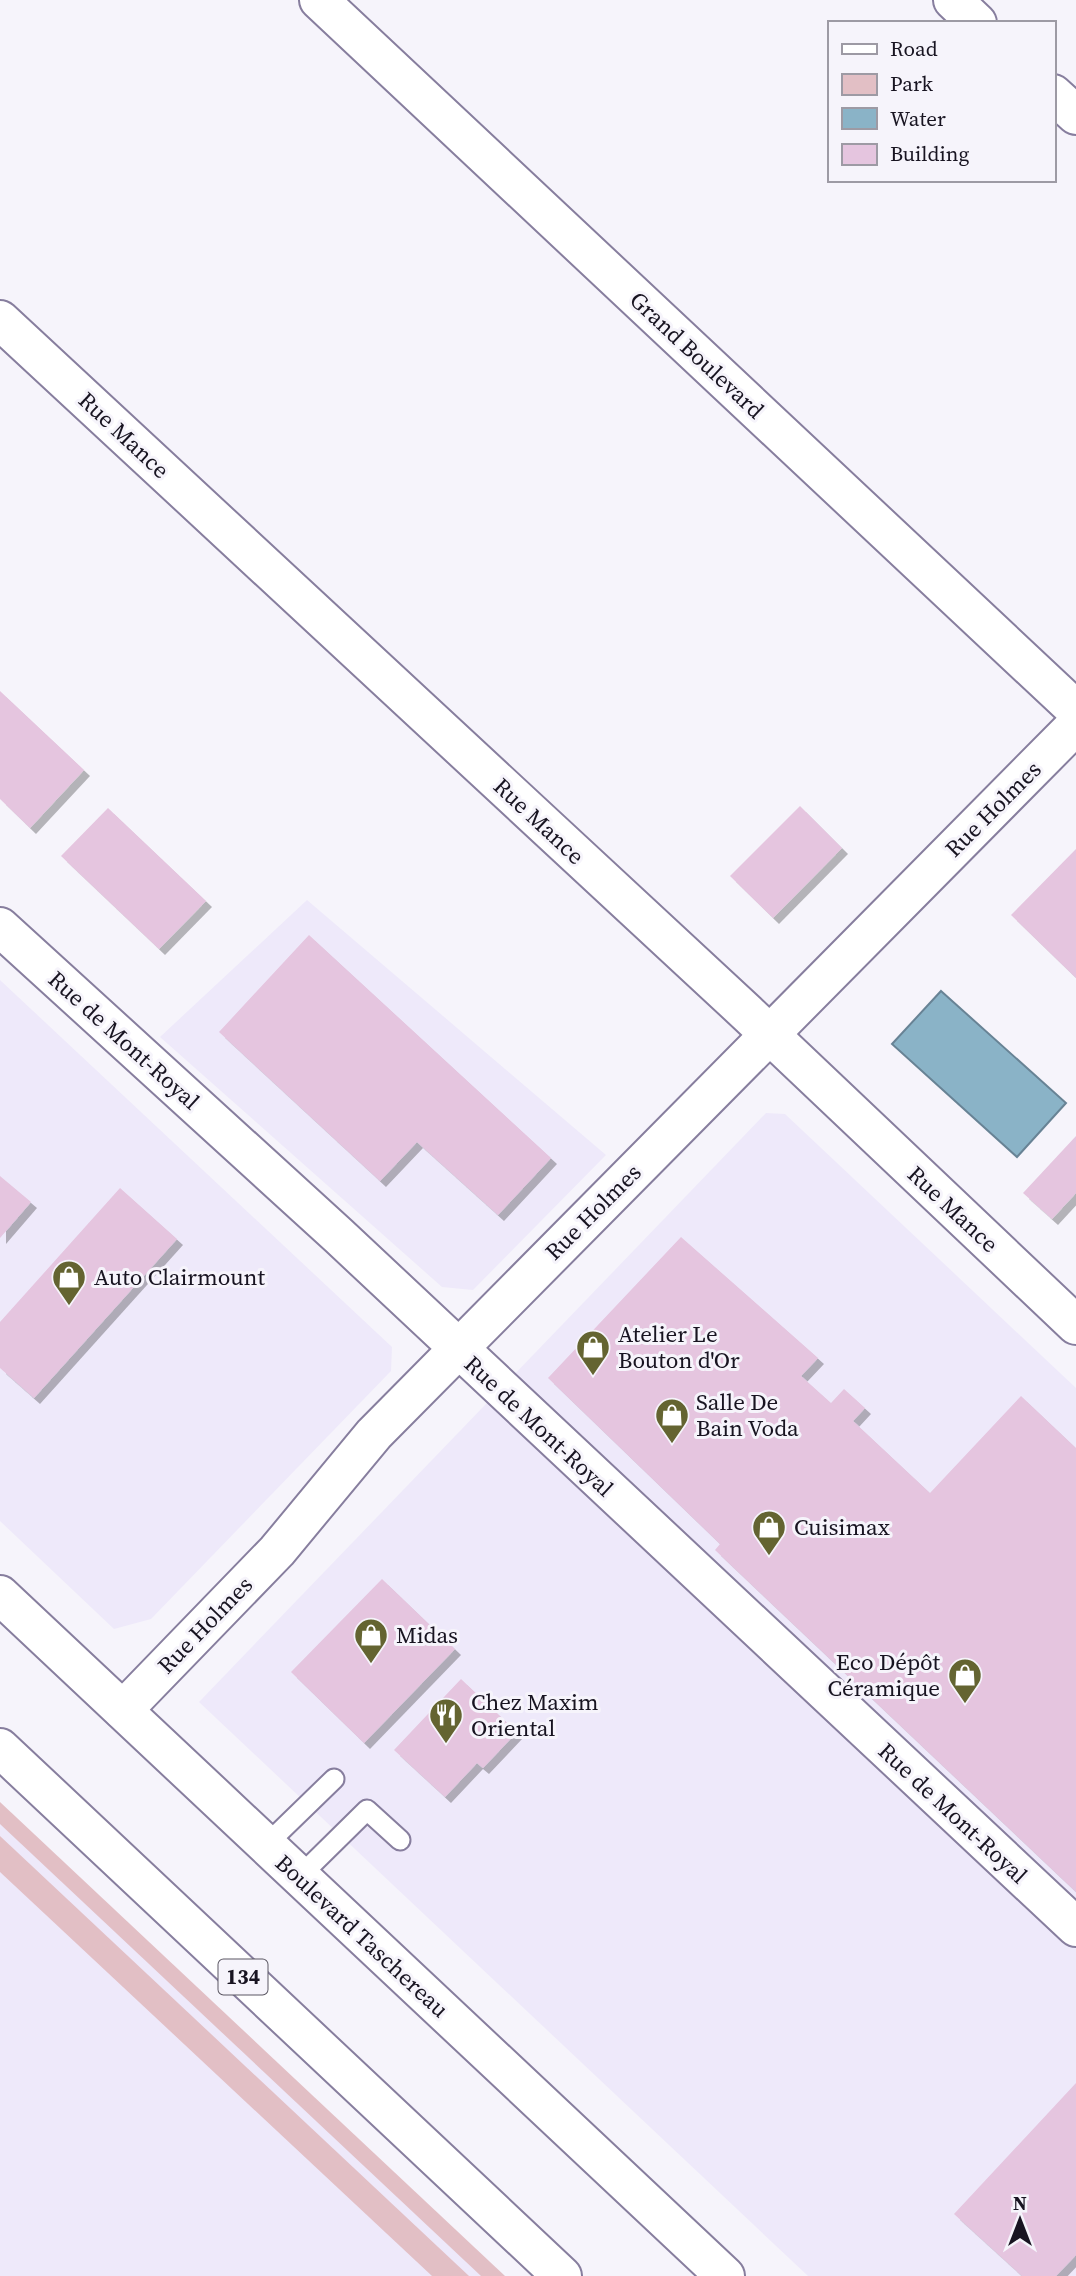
<svg xmlns="http://www.w3.org/2000/svg" width="1076" height="2276" font-family="'Source Serif 4',serif">
  <style>
    .built { fill: #eee9fa }
    .green { fill: #e2bfc5 }
    .water { fill: #8ab3c7; stroke: #688395; stroke-width: 2 }
    .building { fill: #e5c5df; filter: url(#shadow) }
    .lines { fill: none; stroke-linecap: round; stroke-linejoin: round }
    .service-casing { stroke: #877e9e; stroke-width: 23 }
    .minor-casing { stroke: #877e9e; stroke-width: 42 }
    .primary-casing { stroke: #877e9e; stroke-width: 42 }
    .service { stroke: #fff; stroke-width: 19 }
    .minor { stroke: #fff; stroke-width: 38 }
    .primary { stroke: #fff; stroke-width: 38 }
    .labels { text-anchor: middle; stroke-width: 6; stroke-linejoin: round; paint-order: stroke }
    .shield { fill: #f6f4fb; stroke: #5b5762; stroke-width: 2 }
    .shield-label { font-size: 21px; font-weight: bold; fill: #181421 }
    .street-label { font-size: 23px; fill: #181421; stroke: #f6f4fb }
    .poi-label { font-size: 23px; fill: #181421; stroke: #f6f4fb; text-anchor: start }
  </style>
  <defs>
    <filter id="shadow"><feDropShadow dx="6" dy="6" stdDeviation="0" flood-color="#0004"/></filter>
  </defs>
  <rect width="100%" height="100%" fill="#f6f4fb"/>
  <!-- built -->
  <g class="built">
    <path d="M307,900l299,255 -133,135 -31,-3 -282,-250z"/>
    <path d="M0,980l392,367 -1,24 -240,248 -37,10 -114,-108z"/>
    <path d="M766,1113l19,1 291,274v888h-268l-609,-574z"/>
    <path d="M0,1821l486,455h-486z"/>
  </g>
  <!-- green -->
  <g class="green">
    <path d="M0,1802l505,474h-24l-481,-452z"/>
    <path d="M0,1836l469,440h-37l-432,-404z"/>
  </g>
  <!-- water -->
  <path class="water" d="M941,991l125,112 -49,54 -125,-113z"/>
  <!-- building -->
  <g class="building">
    <path d="M0,691l84,79 -54,58 -30,-29z"/>
    <path d="M800,806l42,42 -69,70 -43,-42z"/>
    <path d="M108,808l98,93 -47,48 -98,-93z"/>
    <path d="M1076,849v129l-65,-63z"/>
    <path d="M309,935l242,223 -53,57 -81,-73 -37,39 -161,-149z"/>
    <path d="M1076,1136v57l-24,26 -29,-26z"/>
    <path d="M0,1176l31,26 -31,36z"/>
    <path d="M120,1188l57,51 -143,159 -34,-30v-46z"/>
    <path d="M681,1237l137,121 -17,18 30,27 13,-14 21,19 -12,13 77,72 91,-97 55,52v444l-361,-342 5,-6 -172,-166z"/>
    <path d="M382,1579l73,70 -91,94 -73,-71z"/>
    <path d="M461,1679l56,53 -34,36 -6,-5 -32,34 -51,-47z"/>
    <path d="M1076,2083v172l-20,21h-34l-68,-62z"/>
  </g>
  <g class="lines">
    <!-- service casing -->
    <g class="service-casing">
      <g id="service">
        <path d="M266,1845l68,-66"/>
        <path d="M299,1877l68,-67 33,30"/>
      </g>
    </g>
    <!-- minor casing -->
    <g class="minor-casing">
      <g id="minor">
        <path d="M319,0l757,710"/>
        <path d="M953,0l24,23"/>
        <path d="M1053,94l23,21"/>
        <path d="M0,320l747,693 329,312"/>
        <path d="M0,927l339,309 737,691"/>
        <path d="M123,1710l154,-159 97,-117 702,-709"/>
      </g>
    </g>
    <!-- primary casing -->
    <g class="primary-casing">
      <g id="primary">
        <path d="M0,1595l725,681"/>
        <path d="M0,1748l562,528"/>
      </g>
    </g>
    <!-- service -->
    <use href="#service" class="service"/>
    <!-- minor -->
    <use href="#minor" class="minor"/>
    <!-- primary -->
    <use href="#primary" class="primary"/>
  </g>
  <!-- icons -->
  <defs>
    <g id="shop-pin" transform="scale(1.75)"><path d="M0 17L-7.5 6A9.5 9.5 0 1 1 7.5 6Z" fill="#646431" stroke="#f6f4fb"/><path d="M-5-2.5h2.3a2.7 3.5 0 0 1 5.4 0H5L5.5 6h-11ZM-1.5-2.5h3a1.5 2.3 0 0 0-3 0Z" fill="#fff"/></g>
    <g id="restaurant-pin" transform="scale(1.75)"><path d="M0 17L-7.5 6A9.5 9.5 0 1 1 7.5 6Z" fill="#646431" stroke="#f6f4fb"/><path d="M-5-6h1v4h1v-4h1v4h1v-4h1v5L-1.5 .5V6h-2V.5L-5-1ZM5-6V6H3V1.5H1.5Q1.5-4 5-6Z" fill="#fff"/></g>
  </defs>
  <g fill-rule="evenodd">
    <use href="#shop-pin" x="69" y="1277"/>
    <use href="#shop-pin" x="593" y="1347"/>
    <use href="#shop-pin" x="672" y="1415"/>
    <use href="#shop-pin" x="769" y="1527"/>
    <use href="#shop-pin" x="371" y="1635"/>
    <use href="#shop-pin" x="965" y="1675"/>
    <use href="#restaurant-pin" x="446" y="1715"/>
  </g>
  <g class="labels">
    <!-- shield labels -->
    <rect class="shield" x="218.5" y="1959.5" width="49" height="35" rx="5"/>
    <g class="shield-label">
      <text x="243" y="1984">134</text>
    </g>
    <!-- street labels -->
    <g class="street-label">
      <text transform="translate(697 355) rotate(43)" y="8">Grand Boulevard</text>
      <text transform="translate(124 435) rotate(43)" y="8">Rue Mance</text>
      <text transform="translate(993 809) rotate(-45)" y="8">Rue Holmes</text>
      <text transform="translate(539 821) rotate(43)" y="8">Rue Mance</text>
      <text transform="translate(124 1040) rotate(42)" y="8">Rue de Mont-Royal</text>
      <text transform="translate(953 1209) rotate(43)" y="8">Rue Mance</text>
      <text transform="translate(593 1212) rotate(-45)" y="8">Rue Holmes</text>
      <text transform="translate(539 1426) rotate(43)" y="8">Rue de Mont-Royal</text>
      <text transform="translate(205 1625) rotate(-46)" y="8">Rue Holmes</text>
      <text transform="translate(953 1813) rotate(43)" y="8">Rue de Mont-Royal</text>
      <text transform="translate(362 1936) rotate(43)" y="8">Boulevard Taschereau</text>
    </g>
    <!-- poi labels -->
    <g class="poi-label">
      <text x="94" y="1285">Auto Clairmount</text>
      <text x="618" y="1342">Atelier Le<tspan x="618" dy="26">Bouton d'Or</tspan></text>
      <text x="696" y="1410">Salle De<tspan x="696" dy="26">Bain Voda</tspan></text>
      <text x="794" y="1535">Cuisimax</text>
      <text x="396" y="1643">Midas</text>
      <text x="940" y="1670" text-anchor="end">Eco Dépôt<tspan x="940" dy="26">Céramique</tspan></text>
      <text x="471" y="1710">Chez Maxim<tspan x="471" dy="26">Oriental</tspan></text>
    </g>
  </g>
  <!-- legend -->
  <rect x="828" y="21" width="228" height="161" fill="#f6f4fb" stroke="#9d9aa4" stroke-width="2"/>
  <rect x="842" y="44" width="35" height="10" fill="#ffffff" stroke="#9d9aa4" stroke-width="2"/>
  <text x="890" y="56" font-size="21" fill="#181421">Road</text>
  <rect x="842" y="74" width="35" height="21" fill="#e2bfc5" stroke="#9d9aa4" stroke-width="2"/>
  <text x="890" y="91" font-size="21" fill="#181421">Park</text>
  <rect x="842" y="108" width="35" height="21" fill="#8ab3c7" stroke="#9d9aa4" stroke-width="2"/>
  <text x="890" y="126" font-size="21" fill="#181421">Water</text>
  <rect x="842" y="144" width="35" height="21" fill="#e5c5df" stroke="#9d9aa4" stroke-width="2"/>
  <text x="890" y="161" font-size="21" fill="#181421">Building</text>
  <!-- north arrow -->
  <g transform="translate(1020 2220)" stroke="#f6f4fb" stroke-width="5" paint-order="stroke">
  <path d="M0-5L12 26L0 18L-12 26Z" fill="#181421"/>
  <text y="-10" font-size="19" font-weight="bold" text-anchor="middle" fill="#181421">N</text>
  </g>
</svg>
